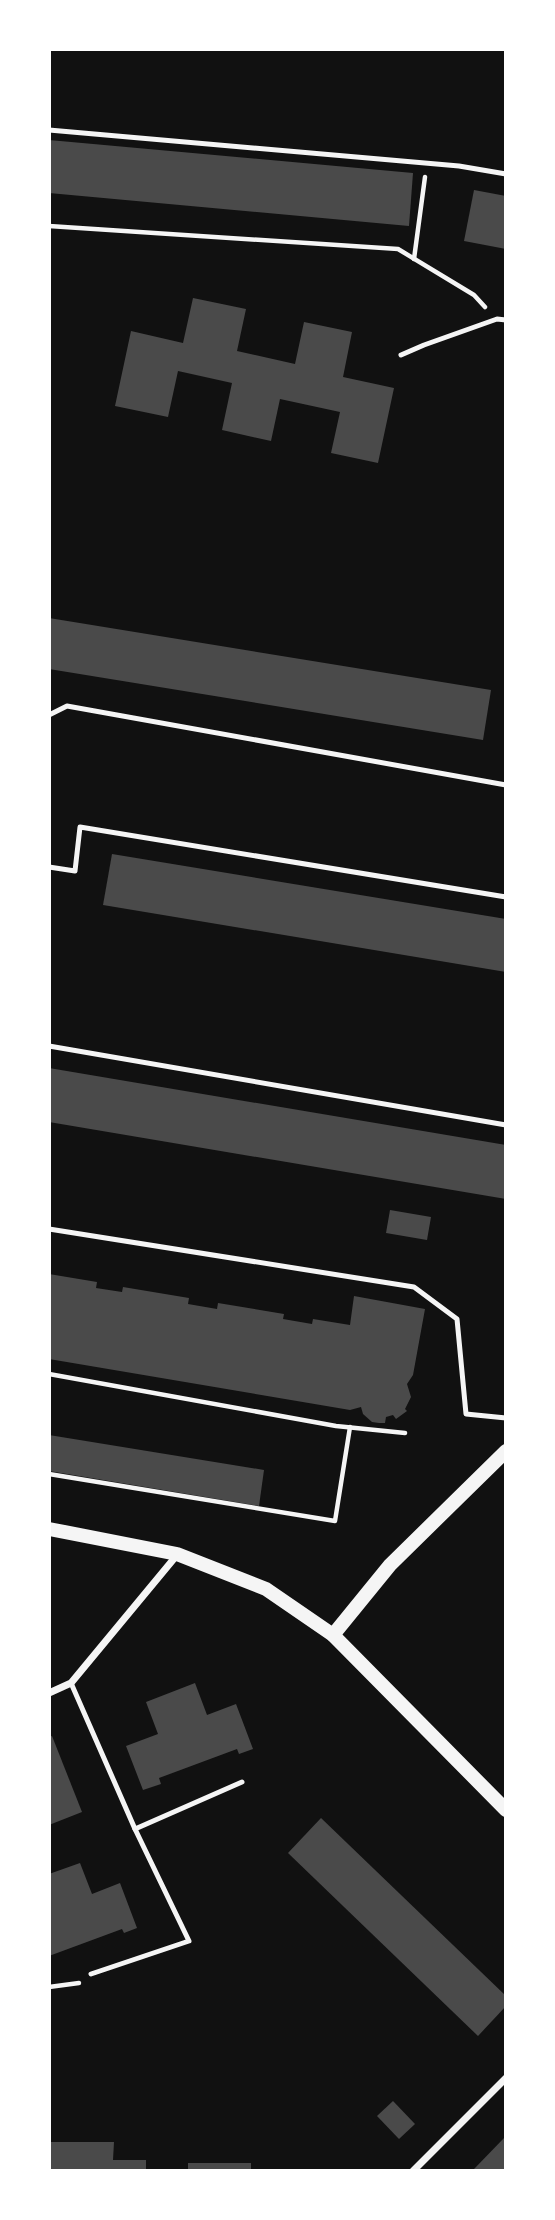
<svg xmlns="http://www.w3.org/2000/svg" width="555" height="2220" font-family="Inter,sans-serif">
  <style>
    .building { fill: #4a4a4a }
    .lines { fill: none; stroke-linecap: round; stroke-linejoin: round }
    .path { stroke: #f5f5f5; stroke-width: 4.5 }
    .service { stroke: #f5f5f5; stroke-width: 5 }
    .minor { stroke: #f5f5f5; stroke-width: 7 }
    .secondary { stroke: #f5f5f5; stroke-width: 14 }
  </style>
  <rect width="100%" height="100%" fill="#111"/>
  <!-- building -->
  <g class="building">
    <path d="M49,140l364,33 -4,53 -360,-33z"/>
    <path d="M474,190l32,6v53l-42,-8z"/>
    <path d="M193,298l53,11 -9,42 58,13 9,-42 48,10 -9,45 51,11 -16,75 -47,-10 9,-41 -60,-13 -9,42 -49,-11 10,-47 -54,-12 -10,46 -53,-11 16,-75 52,12z"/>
    <path d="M49,618l442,72 -8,50 -434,-71z"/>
    <path d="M112,854l394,65v53l-403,-67z"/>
    <path d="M49,1068l457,77v54l-457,-77z"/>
    <path d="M390,1210l41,7 -4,23 -41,-7z"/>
    <path d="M49,1274l48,8 -1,6 26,4 1,-5 66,11 -1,6 29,5 1,-6 66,11 -1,5 29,5 1,-5 37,6 4,-29 71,13 -12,66 -6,9 4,13 -6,12 2,2 -11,8 -3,-4 -7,2 -1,6h-6l-7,-1 -9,-8 -2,-7 -11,3 -301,-51z"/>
    <path d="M49,1435l215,35 -5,36 -210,-35z"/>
    <path d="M195,1683l12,32 29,-11 17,45 -14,5 -2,-5 -78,29 2,6 -18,6 -17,-44 32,-12 -12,-32z"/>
    <path d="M52,1736l30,76 -33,13v-88z"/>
    <path d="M321,1818l185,178v10l-28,30 -190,-183z"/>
    <path d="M80,1863l12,31 28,-11 17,45 -13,5 -2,-4 -73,27v-82z"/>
    <path d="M393,2101l22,23 -16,15 -22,-23z"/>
    <path d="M506,2136v35h-30l-2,-2z"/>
    <path d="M49,2142h65l-1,18h33v11h-97z"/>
    <rect x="188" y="2163" width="63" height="8"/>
  </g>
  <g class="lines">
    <!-- path -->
    <g class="path">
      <path d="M49,226l349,23 76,46 11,12"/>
      <path d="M414,259l11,-82"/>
      <path d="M49,1374l287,52 69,7"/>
      <path d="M49,1474l286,47 15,-94"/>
      <path d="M49,1987l30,-4"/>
    </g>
    <!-- service -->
    <g class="service">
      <path d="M49,130l410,36 47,8"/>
      <path d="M401,355l23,-10 73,-26 9,1"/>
      <path d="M49,715l18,-9 439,79"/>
      <path d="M49,867l26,4 5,-44 426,70"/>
      <path d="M49,1046l457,79"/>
      <path d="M49,1229l365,58 43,32 9,95 40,4"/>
      <path d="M71,1683l64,146 107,-47"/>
      <path d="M91,1974l98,-33 -54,-112"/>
    </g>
    <!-- minor -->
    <g class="minor">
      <path d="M49,1693l22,-10 106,-128"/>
      <path d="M413,2171l93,-93"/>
    </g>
    <!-- secondary -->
    <g class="secondary">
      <path d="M49,1529l128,25 89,35 67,46 173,175"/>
      <path d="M333,1635l57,-70 116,-114"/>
    </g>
  </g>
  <!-- border -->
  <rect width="555" height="2220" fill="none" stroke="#ffffff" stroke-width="102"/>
</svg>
